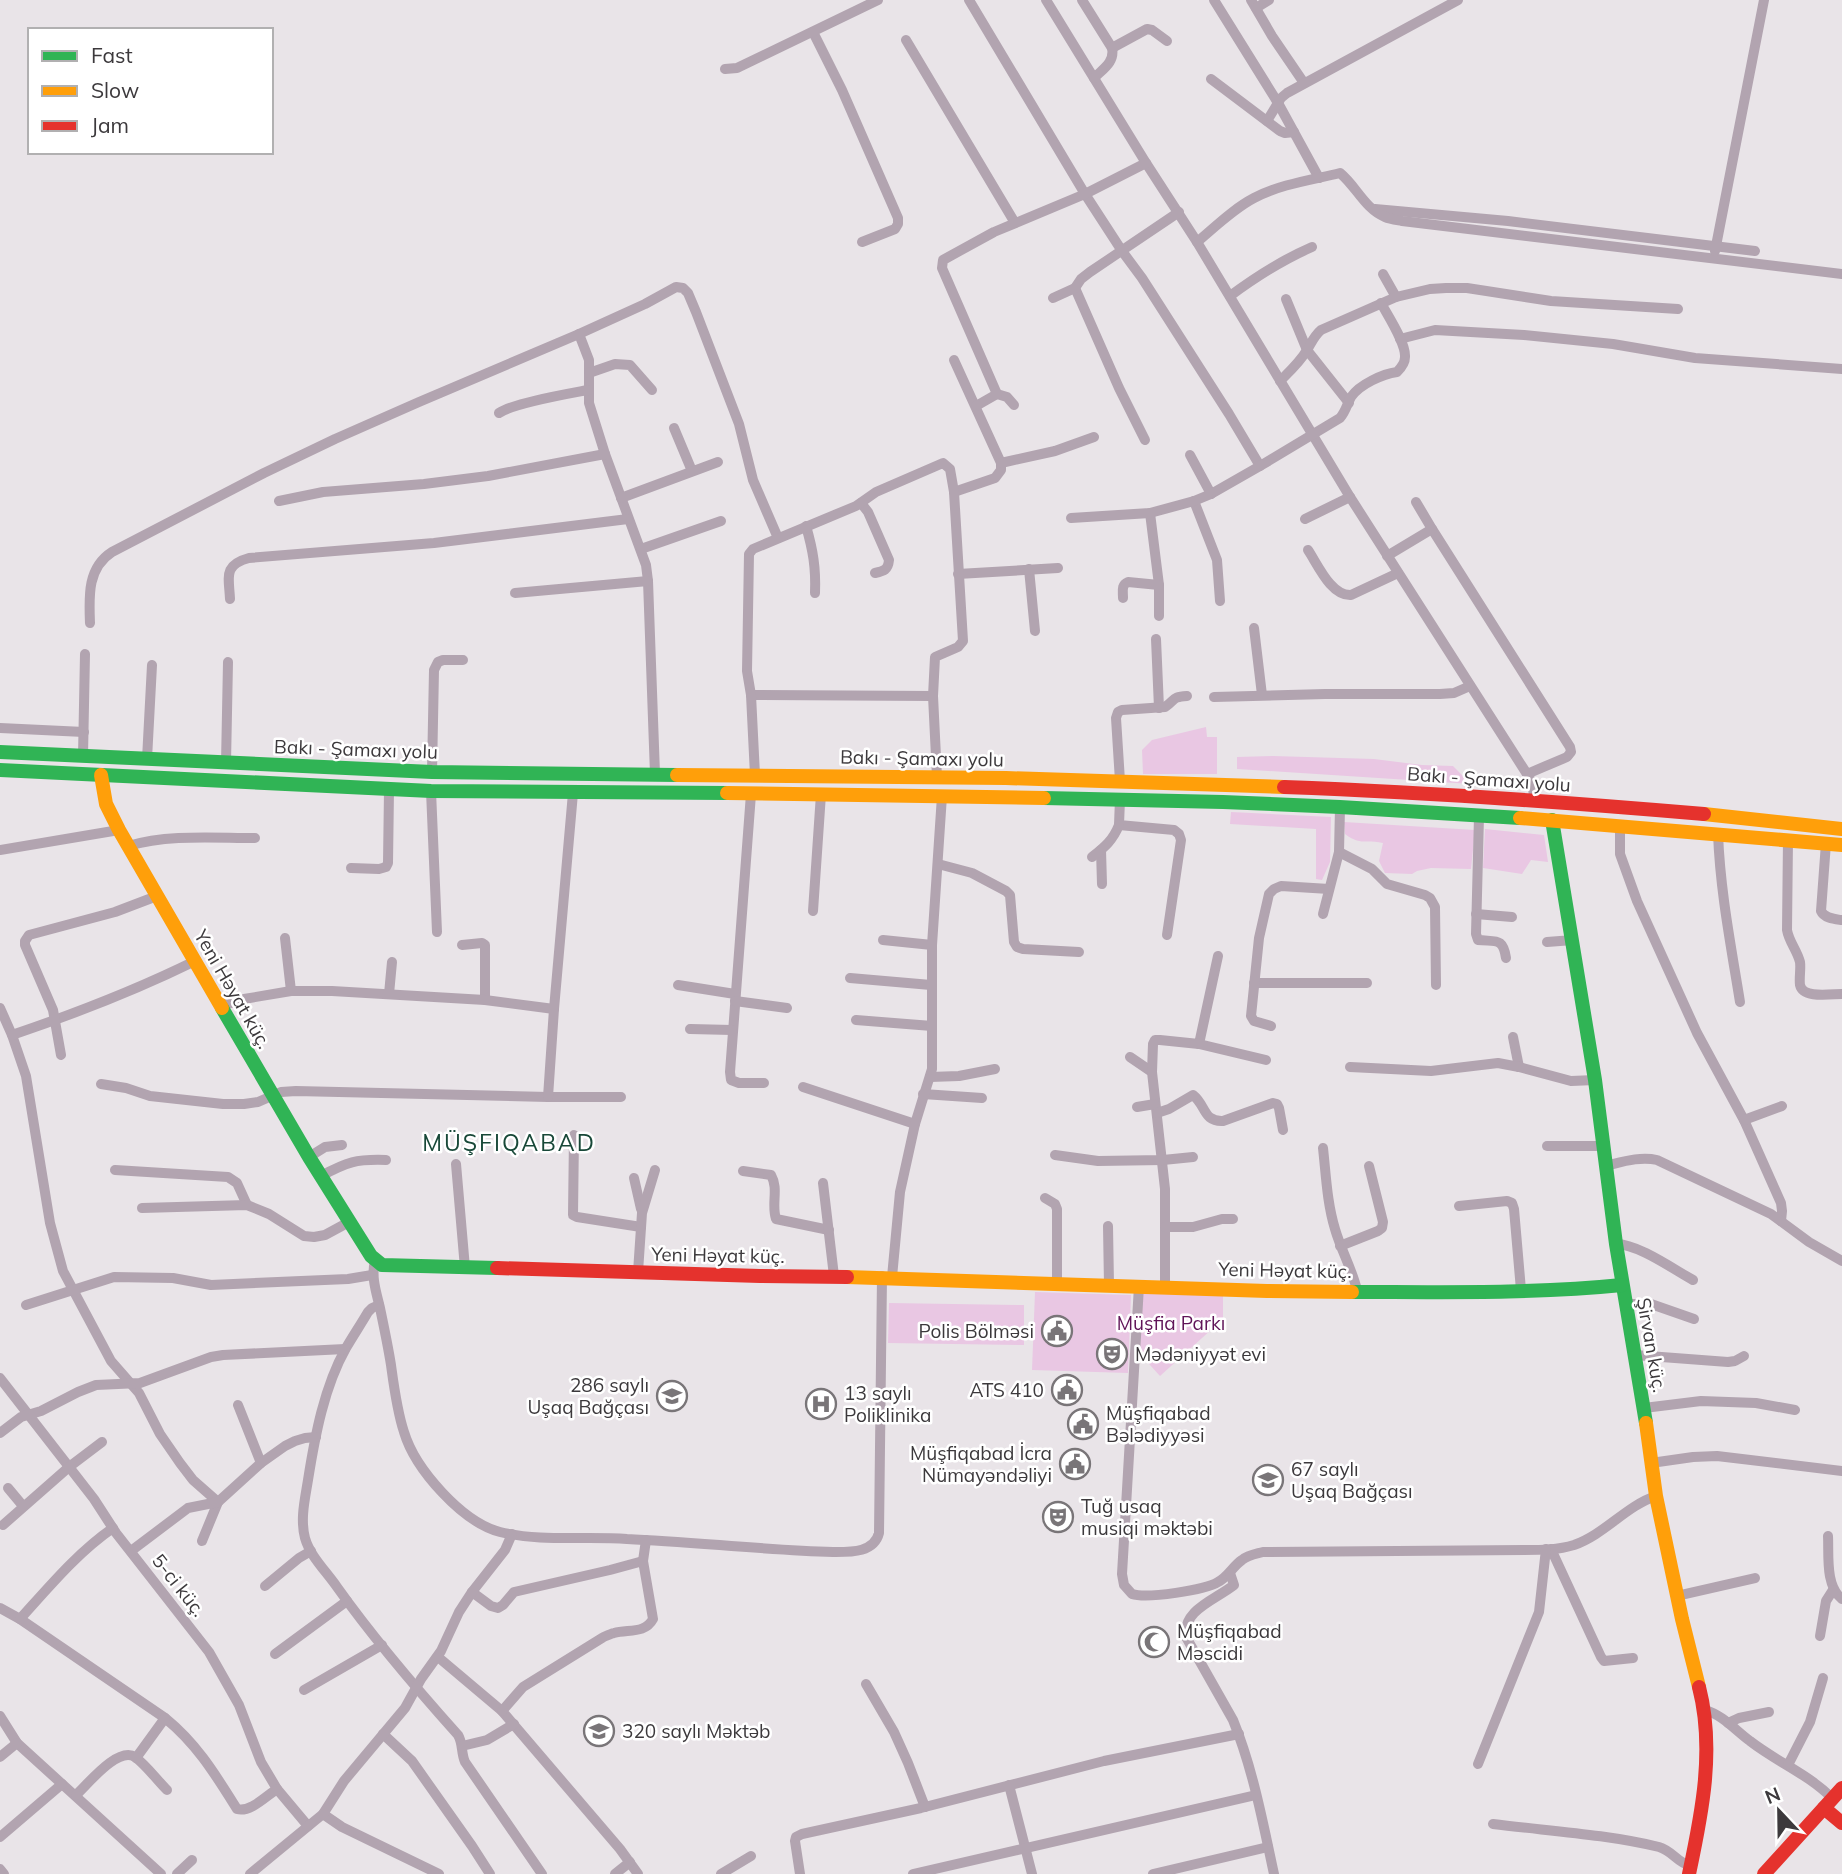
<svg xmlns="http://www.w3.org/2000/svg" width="1842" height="1874" font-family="Mulish,sans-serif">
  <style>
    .green { fill: #e9c7e3 }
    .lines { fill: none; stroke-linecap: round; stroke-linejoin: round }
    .street { stroke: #b2a4b0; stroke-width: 10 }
    .fast { stroke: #30b455; stroke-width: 14 }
    .slow { stroke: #ff9f0a; stroke-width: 14 }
    .jam { stroke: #e5322d; stroke-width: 14 }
    .labels { text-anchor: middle; stroke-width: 5; stroke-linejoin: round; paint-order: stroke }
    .street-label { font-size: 19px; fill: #3c393c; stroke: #fff }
    .park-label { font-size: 19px; fill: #601458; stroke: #fff }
    .poi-label { font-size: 19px; fill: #3c393c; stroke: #fff; text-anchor: start }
    .quarter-label { font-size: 23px; letter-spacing: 2px; fill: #184838; stroke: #fff }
  </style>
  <rect width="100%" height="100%" fill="#e9e4e8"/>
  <!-- green -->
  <g class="green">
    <path d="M1206,727l1,10h10v37h-74l-1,-24 10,-10z"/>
    <path d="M1273,756l101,3 48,6 31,1 18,18 -234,-15v-12z"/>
    <path d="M1231,812l100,5 -1,45 -8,18 -6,-1v-50l-86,-5z"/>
    <path d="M1344,822l131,8 -4,39 -40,-1 -14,3 -5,3 -27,-1 -6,-12 4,-18c-18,-4 -22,3 -38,-9z"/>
    <path d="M1485,829l59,6 4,27 -17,-2 -9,14 -39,-6z"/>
    <path d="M1035,1292l96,3 -3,78 -96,-3z"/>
    <path d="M1141,1292l82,2v25l-63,57 -20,-22z"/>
    <path d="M889,1303l135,2v40l-136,-2z"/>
  </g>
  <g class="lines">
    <!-- street -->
    <g class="street">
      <path d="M969,0l116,194 37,57 20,27 87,136 31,52"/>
      <path d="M1046,0l100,163 51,79 153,255 177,277 6,10 1,17"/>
      <path d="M1082,0l30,48c3,14 -9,21 -18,30"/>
      <path d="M1214,0l64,103 41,75"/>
      <path d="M1251,0l21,36 32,47"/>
      <path d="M1256,8l13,-8"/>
      <path d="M813,32l29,58 56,128v6l-3,5 -33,13"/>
      <path d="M906,40l109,183"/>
      <path d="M1112,48l35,-19 5,1 15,11"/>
      <path d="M725,69l12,-1 141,-68"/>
      <path d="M1211,79l69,52 5,2 9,-1"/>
      <path d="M1267,121l14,-23 6,-5 171,-93"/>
      <path d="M1375,209l133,12 247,30"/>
      <path d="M1197,242c18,-15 36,-33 57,-44 27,-14 57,-18 86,-25 16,13 25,36 45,44 5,2 12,3 17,4l440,53"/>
      <path d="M1715,251l49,-251"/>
      <path d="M1383,274l13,23"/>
      <path d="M1075,288l44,100 26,52"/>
      <path d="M1230,296c27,-20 52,-36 82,-49"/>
      <path d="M1053,298l22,-10 6,-9 9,-7 89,-60"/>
      <path d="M1286,299l21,51 42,53"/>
      <path d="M579,334l10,26v43l16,51 41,111 2,16 7,193"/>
      <path d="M1400,339l35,-9 89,5 89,9 82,14 147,11"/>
      <path d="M954,360l47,103v7l-6,8 -41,14"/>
      <path d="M589,373l26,-9 15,1 22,25"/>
      <path d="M1280,381c10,-10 20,-19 27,-31 5,-8 7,-14 14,-20l75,-33 34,-8 16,-1h21l84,13 127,8"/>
      <path d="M997,394l10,3 7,8"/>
      <path d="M976,406l21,-12 -55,-126 1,-8 51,-28 91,-38 61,-31"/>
      <path d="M499,413c15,-10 68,-19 89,-23"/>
      <path d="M674,428l18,43"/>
      <path d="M1190,455l21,39"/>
      <path d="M1001,463l54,-12 39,-14"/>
      <path d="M621,498l97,-36"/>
      <path d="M279,501l44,-9 101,-8 64,-8 117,-22"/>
      <path d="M1194,501l23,59 3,41"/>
      <path d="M1416,502l16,27 138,218 1,5 -4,5 -40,17"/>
      <path d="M861,503l7,9 21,48c-1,10 -5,11 -14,13"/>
      <path d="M1150,513l9,72v31"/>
      <path d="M1071,518l79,-5 44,-12 17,-7 49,-28 80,-48c6,-7 7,-14 11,-21 9,-13 32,-23 46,-25 4,-4 8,-9 8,-15 1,-14 -17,-41 -24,-54"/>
      <path d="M1305,519l45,-22"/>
      <path d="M806,526c7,24 10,42 9,67"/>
      <path d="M641,549l80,-28"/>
      <path d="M1308,550c10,15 23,46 43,45l47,-22"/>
      <path d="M1387,556l45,-27"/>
      <path d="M1029,569l6,62"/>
      <path d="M958,574l100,-6"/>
      <path d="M515,593l133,-12"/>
      <path d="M1123,598c0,-7 -2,-13 5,-16l31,3"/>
      <path d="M230,599c-1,-22 -7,-34 19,-41l185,-15 194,-24"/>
      <path d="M90,623c-1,-26 -3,-55 22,-71l152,-79 71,-34 84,-37 160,-68 66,-30 31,-17 7,1 5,5 8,19 43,112 14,56 25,58"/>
      <path d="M1254,628l8,67"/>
      <path d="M1156,639l3,69"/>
      <path d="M751,695l182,1"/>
      <path d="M1214,697l111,-3h115l14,-1 16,-7"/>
      <path d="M0,728l84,4"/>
      <path d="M83,756l2,-102"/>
      <path d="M147,759l5,-94"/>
      <path d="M226,763l2,-101"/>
      <path d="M432,772l2,-102 4,-8 5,-2h20"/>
      <path d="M755,775l-4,-80 -4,-24 2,-117 4,-5 103,-43 20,-14 67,-29 7,6 4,23 9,149 -5,6 -23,10 -2,39 4,81"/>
      <path d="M1120,781l-4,-63 2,-6 4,-2 43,-3c11,-7 6,-10 22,-11"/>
      <path d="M431,791l6,141"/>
      <path d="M751,794l-21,278 1,8 8,3h25"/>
      <path d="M1120,799l-1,26 55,5 5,4 2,6 -14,95"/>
      <path d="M1479,816l-3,118 2,6c18,2 25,-3 28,18"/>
      <path d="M1620,825v29l17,47 60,132 47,87 37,83 1,8 -1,10"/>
      <path d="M1718,833c2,57 13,113 22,169"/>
      <path d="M1788,839l-1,91c2,12 10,20 13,32 1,7 -1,16 0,23 3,14 31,9 42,9"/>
      <path d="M1826,843l-5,68c3,7 13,8 20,9"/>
      <path d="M128,846c41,-12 85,-8 127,-8"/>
      <path d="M0,850l119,-20"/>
      <path d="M1101,850l1,34"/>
      <path d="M1339,852l33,17 15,15 38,11 5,3 5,9 1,78"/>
      <path d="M1092,857c13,-10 21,-17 27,-32"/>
      <path d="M938,864l34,9 34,18 4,4 4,47 3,5 6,2 56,3"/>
      <path d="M351,868l28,1 7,-2 2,-4 1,-73"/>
      <path d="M813,911l8,-117"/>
      <path d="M1323,914l16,-62 1,-45"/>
      <path d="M1476,914l36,3"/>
      <path d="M285,938l6,53"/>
      <path d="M883,940l49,5"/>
      <path d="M1547,942l26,-2"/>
      <path d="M462,945l20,-2 3,2v55"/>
      <path d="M850,978l81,7"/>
      <path d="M1254,983h113"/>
      <path d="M678,985l57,9"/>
      <path d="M389,994l3,-32"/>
      <path d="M735,1001l52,7"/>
      <path d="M221,1006l23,-7 47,-8h41l153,9 69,9"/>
      <path d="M0,1008l12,27 14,41 24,147 13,48 48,90 28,32 21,41 20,29 13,17 25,22 -16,39"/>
      <path d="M856,1020l76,6"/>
      <path d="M1271,1026l-17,-5 -3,-5 8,-78 10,-44 5,-5 7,-3 48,3"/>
      <path d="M690,1029l42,1"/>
      <path d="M12,1035c62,-21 124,-45 183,-74"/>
      <path d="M1513,1037l6,30"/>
      <path d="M1199,1044l19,-88"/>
      <path d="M61,1055l-8,-45 -28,-65v-4l4,-6 86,-23 42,-16"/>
      <path d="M1130,1057l22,15 13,117v98"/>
      <path d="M1350,1067l81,4 67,-8 21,4 52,14 24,-1"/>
      <path d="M1152,1072l1,-28 2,-4h5l39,4 67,16"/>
      <path d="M930,1077l29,-1 36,-7"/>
      <path d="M101,1084l25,4 24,8 73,8h21l14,-2 23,-10 15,-1 252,6h73"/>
      <path d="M803,1087l112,37"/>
      <path d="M923,1094l59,4"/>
      <path d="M548,1097l6,-88 19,-216"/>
      <path d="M1137,1107l18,-3"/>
      <path d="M1157,1113l12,-4 24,-14c13,10 10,27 30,26l50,-18 4,1 2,4 4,22"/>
      <path d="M1744,1120l38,-14"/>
      <path d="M574,1135l-1,80 4,2 64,10"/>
      <path d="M1547,1146h55"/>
      <path d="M1323,1148c3,27 4,55 12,81 6,21 17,40 22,61"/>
      <path d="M1055,1155l43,6 65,-1 30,-3"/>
      <path d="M309,1157l16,-10 17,-2"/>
      <path d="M456,1164l9,104"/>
      <path d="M1605,1166c17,-4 35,-10 52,-6l114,54 38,28 33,19"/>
      <path d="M115,1170l113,7 9,6 10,22"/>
      <path d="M743,1171l28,4c8,14 0,29 5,44l53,11"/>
      <path d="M321,1176c26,-14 35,-17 65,-16"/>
      <path d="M634,1178l7,31"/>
      <path d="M823,1183l11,93"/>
      <path d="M1045,1198l10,6 2,5v74"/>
      <path d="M1459,1206l48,-5 5,2 2,6 7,81"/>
      <path d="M142,1208l105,-3 22,9 35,22 10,1 11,-2 24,-13"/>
      <path d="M1108,1226l1,59"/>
      <path d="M1165,1227h28l29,-8h11"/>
      <path d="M1616,1244c22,0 57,25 77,36"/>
      <path d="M1340,1246l38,-15 4,-3 1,-6 -14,-56"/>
      <path d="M375,1261c-4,16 1,30 5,47 4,19 8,38 11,57 3,22 6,46 13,67 11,37 58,90 96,100 41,10 85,4 127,7 68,3 137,11 206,13 17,0 41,1 46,-19l3,-257"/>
      <path d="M638,1272l4,-59 13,-43"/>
      <path d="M892,1277l8,-85 15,-68 17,-55v-124l10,-149"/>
      <path d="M1139,1286l-17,288 2,11 8,9c15,5 73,-4 86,-12 10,-5 15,-16 24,-22 6,-5 14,-6 21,-8l261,-2c17,0 34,0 50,-5 31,-11 52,-39 82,-49"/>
      <path d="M1625,1304h26l43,15"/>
      <path d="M26,1305l88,-28 59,1 38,7 137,-6 24,-4"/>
      <path d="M379,1305l-7,3 -4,4c-7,12 -15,24 -22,36 -22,39 -31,88 -38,132 -3,19 -8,39 -3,58 5,18 21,33 32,49 37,52 78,100 121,148 5,8 3,18 7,27l77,112"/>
      <path d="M1635,1355l93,7 7,-1 9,-5"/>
      <path d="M0,1378l94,121 22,34 93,119 30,53 22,57 16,27 31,37"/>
      <path d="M238,1405l23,58"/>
      <path d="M1644,1408l57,-7 55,2 39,7"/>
      <path d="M0,1433l21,-16 20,-6 37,-19 18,-7 44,-2 71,-26 12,-2 122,-6"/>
      <path d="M1651,1463l42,-6 24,-1 125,15"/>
      <path d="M8,1488l15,18"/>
      <path d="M3,1525l66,-58 33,-25"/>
      <path d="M1828,1536c1,19 -3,50 14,63"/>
      <path d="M1551,1549l50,108 3,4 29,-3"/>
      <path d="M131,1551l57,-43 30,-6 43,-39 24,-17 10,-5 10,-3 11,-1"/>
      <path d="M1230,1573l4,12c-19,15 -52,25 -48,52l47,83c20,49 30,103 41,154"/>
      <path d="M265,1586l34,-28 12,-7"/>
      <path d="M472,1592l19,14 7,2 5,-3 11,-13 96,-22 33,-9"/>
      <path d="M1676,1596l79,-18"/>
      <path d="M0,1608l20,11 145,99c32,26 50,56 72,91 13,4 29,-13 40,-20"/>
      <path d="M20,1619c29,-32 57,-66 93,-91"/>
      <path d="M1820,1636l6,-35 7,-11"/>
      <path d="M275,1654l72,-53"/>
      <path d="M438,1657l64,54 118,138 18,25"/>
      <path d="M866,1684l28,48 14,31 17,44"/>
      <path d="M304,1690l78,-45"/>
      <path d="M1705,1710c18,5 31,21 45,31 27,21 58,33 82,57"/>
      <path d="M502,1711l21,-24 79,-49c1,-1 11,-5 12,-5 14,-4 31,1 39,-14l-10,-58 3,-21"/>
      <path d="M0,1716l17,27 144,131"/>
      <path d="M1728,1723l11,-5 30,-6"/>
      <path d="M383,1734l29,27 60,85 18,28"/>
      <path d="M462,1746l25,-6 27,-16"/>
      <path d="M0,1757l17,-14"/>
      <path d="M136,1758l29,-40"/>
      <path d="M1478,1764l61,-152 7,-63"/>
      <path d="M1788,1765l22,-43 13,-44"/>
      <path d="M1009,1785l23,89"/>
      <path d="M76,1795c12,-11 42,-49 59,-38 11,8 22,23 32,33"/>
      <path d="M323,1814l19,13 97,47"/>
      <path d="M1493,1824c55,7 112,10 166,23 14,4 18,16 32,19"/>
      <path d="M0,1837l62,-53"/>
      <path d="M0,1869l4,5"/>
      <path d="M177,1874l15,-14"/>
      <path d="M250,1874l73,-60 21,-33 61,-73 16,-29 20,-28 18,-39 13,-20 33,-42 7,-16"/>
      <path d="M615,1874l15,-12"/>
      <path d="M721,1874l30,-18"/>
      <path d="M800,1874l-5,-33 1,-4 6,-3 119,-26 183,-47 135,-27"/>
      <path d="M913,1874l343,-79"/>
      <path d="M1153,1874l115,-27"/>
    </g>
    <!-- fast -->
    <g class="fast">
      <path d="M0,752l432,20 245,3"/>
      <path d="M0,770l431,21 296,2"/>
      <path d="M1044,798l179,4 117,5 180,11"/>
      <path d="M1552,820l43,260 21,164 30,179"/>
      <path d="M222,1008l87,149 62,99 11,9 115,3"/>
      <path d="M1352,1292c90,0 181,2 270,-7"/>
    </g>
    <!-- slow -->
    <g class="slow">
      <path d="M101,775l5,29 13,26 103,178"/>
      <path d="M677,775l329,3 278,9"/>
      <path d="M727,793l317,5"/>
      <path d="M1704,814l138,15"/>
      <path d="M1520,818l322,27"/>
      <path d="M847,1277l420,14 85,1"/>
      <path d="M1646,1423l10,73 26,123 17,68"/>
    </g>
    <!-- jam -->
    <g class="jam">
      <path d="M1284,787c140,5 280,15 420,27"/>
      <path d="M497,1268l263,8 87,1"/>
      <path d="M1824,1808l18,15"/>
      <path d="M1689,1874c13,-61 26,-125 10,-187"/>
      <path d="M1764,1874l78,-86"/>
    </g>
  </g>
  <!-- icons -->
  <defs>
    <g id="civic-ring" transform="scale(1.575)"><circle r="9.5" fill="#fff" stroke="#797578" stroke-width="1.5"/><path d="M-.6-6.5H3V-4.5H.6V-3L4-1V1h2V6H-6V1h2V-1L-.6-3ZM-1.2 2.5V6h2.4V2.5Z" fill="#797578"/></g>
    <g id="theatre-ring" transform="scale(1.575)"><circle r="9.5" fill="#fff" stroke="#797578" stroke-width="1.5"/><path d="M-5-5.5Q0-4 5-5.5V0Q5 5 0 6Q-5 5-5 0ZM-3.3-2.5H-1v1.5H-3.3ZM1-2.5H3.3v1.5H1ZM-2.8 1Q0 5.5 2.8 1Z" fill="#797578"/></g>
    <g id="school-ring" transform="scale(1.575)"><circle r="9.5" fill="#fff" stroke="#797578" stroke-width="1.5"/><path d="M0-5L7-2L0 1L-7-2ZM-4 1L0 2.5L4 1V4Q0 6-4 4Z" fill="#797578"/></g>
    <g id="hospital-ring" transform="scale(1.575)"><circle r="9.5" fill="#fff" stroke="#797578" stroke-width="1.5"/><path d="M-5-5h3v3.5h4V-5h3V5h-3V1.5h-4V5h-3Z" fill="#797578"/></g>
    <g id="mosque-ring" transform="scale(1.575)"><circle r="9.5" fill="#fff" stroke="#797578" stroke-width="1.5"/><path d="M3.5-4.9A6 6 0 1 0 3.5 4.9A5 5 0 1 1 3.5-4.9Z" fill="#797578"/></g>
  </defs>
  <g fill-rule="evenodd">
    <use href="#civic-ring" x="1057" y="1331"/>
    <use href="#theatre-ring" x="1112" y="1354"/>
    <use href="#civic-ring" x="1067" y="1390"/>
    <use href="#school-ring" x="672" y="1396"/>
    <use href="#hospital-ring" x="821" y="1404"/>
    <use href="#civic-ring" x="1083" y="1424"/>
    <use href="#civic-ring" x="1075" y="1464"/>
    <use href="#school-ring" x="1268" y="1480"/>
    <use href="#theatre-ring" x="1058" y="1517"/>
    <use href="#mosque-ring" x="1154" y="1642"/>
    <use href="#school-ring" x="599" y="1731"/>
  </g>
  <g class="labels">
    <!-- street labels -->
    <g class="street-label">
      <text transform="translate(356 749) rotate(2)" y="7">Bakı - Şamaxı yolu</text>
      <text transform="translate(922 758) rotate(1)" y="7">Bakı - Şamaxı yolu</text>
      <text transform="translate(1489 779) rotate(4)" y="7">Bakı - Şamaxı yolu</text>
      <text transform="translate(233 989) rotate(60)" y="7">Yeni Həyat küç.</text>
      <text transform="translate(718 1255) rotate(1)" y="7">Yeni Həyat küç.</text>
      <text transform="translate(1285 1270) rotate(1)" y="7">Yeni Həyat küç.</text>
      <text transform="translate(1652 1345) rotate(80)" y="7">Şirvan küç.</text>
      <text transform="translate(179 1585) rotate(52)" y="7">5-ci küç.</text>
    </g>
    <!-- park labels -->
    <g class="park-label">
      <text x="1171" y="1330">Müşfia Parkı</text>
    </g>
    <!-- poi labels -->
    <g class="poi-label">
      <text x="1034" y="1338" text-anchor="end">Polis Bölməsi</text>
      <text x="1135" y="1361">Mədəniyyət evi</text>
      <text x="649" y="1392" text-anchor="end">286 saylı<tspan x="649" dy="22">Uşaq Bağçası</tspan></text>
      <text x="1044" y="1397" text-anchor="end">ATS 410</text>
      <text x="844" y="1400">13 saylı<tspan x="844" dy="22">Poliklinika</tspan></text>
      <text x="1106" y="1420">Müşfiqabad<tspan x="1106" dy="22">Bələdiyyəsi</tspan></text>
      <text x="1052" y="1460" text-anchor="end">Müşfiqabad İcra<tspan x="1052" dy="22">Nümayəndəliyi</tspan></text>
      <text x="1291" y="1476">67 saylı<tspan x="1291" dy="22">Uşaq Bağçası</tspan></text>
      <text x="1081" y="1513">Tuğ usaq<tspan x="1081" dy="22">musiqi məktəbi</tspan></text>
      <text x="1177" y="1638">Müşfiqabad<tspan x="1177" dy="22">Məscidi</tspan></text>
      <text x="622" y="1738">320 saylı Məktəb</text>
    </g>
    <!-- quarter labels -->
    <g class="quarter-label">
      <text x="509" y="1151">MÜŞFIQABAD</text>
    </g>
  </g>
  <!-- legend -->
  <rect x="28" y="28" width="245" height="126" fill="#ffffff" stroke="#b1b0b1" stroke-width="2"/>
  <rect x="42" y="51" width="35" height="10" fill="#30b455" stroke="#b1b0b1" stroke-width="2"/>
  <text x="91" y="63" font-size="21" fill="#3c393c">Fast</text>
  <rect x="42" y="86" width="35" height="10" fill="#ff9f0a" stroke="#b1b0b1" stroke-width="2"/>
  <text x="91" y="98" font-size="21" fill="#3c393c">Slow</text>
  <rect x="42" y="121" width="35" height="10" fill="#e5322d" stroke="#b1b0b1" stroke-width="2"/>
  <text x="91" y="133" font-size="21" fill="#3c393c">Jam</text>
  <!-- north arrow -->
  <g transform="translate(1779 1811) rotate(338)" stroke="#ffffff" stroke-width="5" paint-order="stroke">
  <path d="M0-5L12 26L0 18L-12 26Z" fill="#3c393c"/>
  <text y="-10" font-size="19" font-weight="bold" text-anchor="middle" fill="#3c393c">N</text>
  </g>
</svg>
